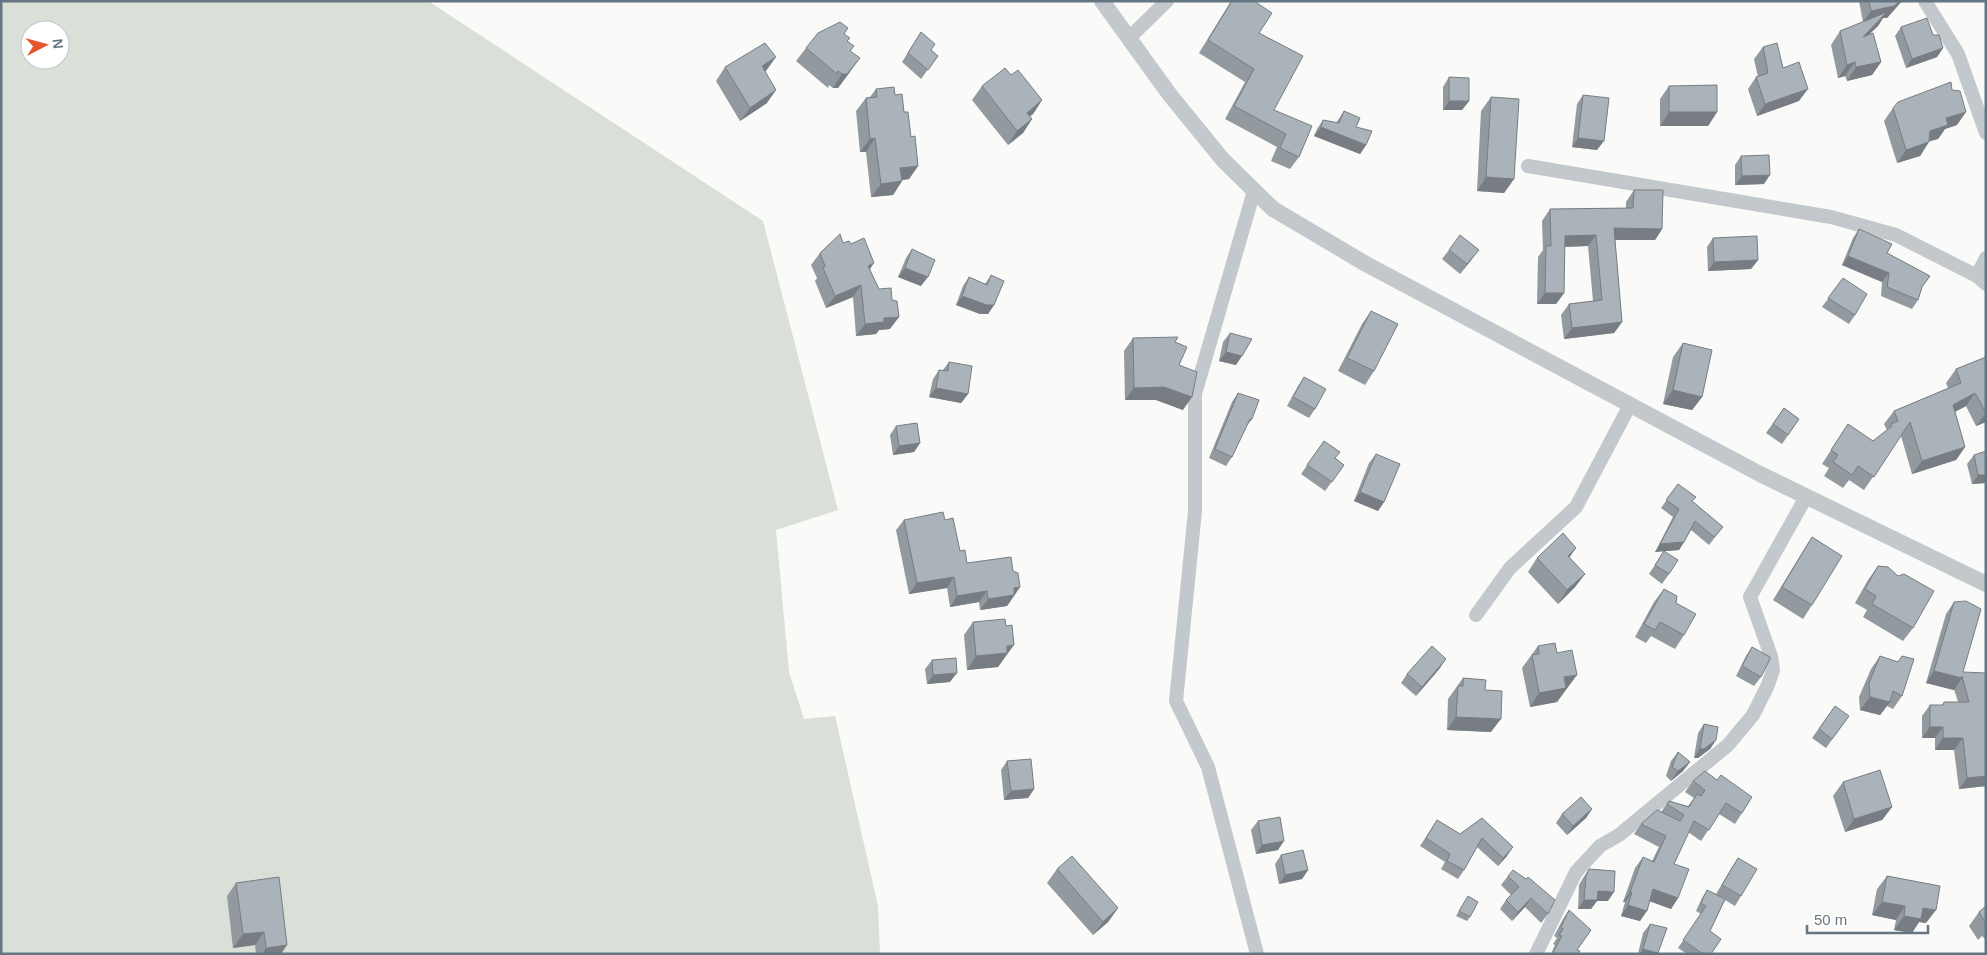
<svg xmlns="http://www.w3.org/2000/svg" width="1987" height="955" font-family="Helvetica,sans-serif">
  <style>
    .green { fill: #dadfd7; fill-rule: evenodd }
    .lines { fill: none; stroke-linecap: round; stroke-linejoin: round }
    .minor { stroke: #c3c8cc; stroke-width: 14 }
    .tertiary { stroke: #c3c8cc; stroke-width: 16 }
    .wall { fill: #929a9f }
    .shaded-wall { fill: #777d82 }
    .building { fill: #aab3b9; stroke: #777d82 }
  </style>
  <rect width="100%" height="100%" fill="#fafaf8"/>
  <!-- green -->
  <path class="green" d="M1,1h427l335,220 75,289 -62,20 13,142 15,47 31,-3 43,190 2,48h-879zM30,30h30v30h-30z"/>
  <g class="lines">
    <!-- minor -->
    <g class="minor">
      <path d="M1925,1l33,53 28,79"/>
      <path d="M1129,38l38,-37"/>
      <path d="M1528,166l303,51 65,18 81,41 9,8"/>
      <path d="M1254,191l-59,203v117l-19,190 32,66 49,187"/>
      <path d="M1977,276l9,-18"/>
      <path d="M1476,615l34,-47 66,-61 54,-102"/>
      <path d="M1536,954l40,-82 24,-26 19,-11 109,-90 25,-30 15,-30 5,-15 -2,-14 -21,-59 56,-100"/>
    </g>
    <!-- tertiary -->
    <path class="tertiary" d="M1102,1l68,94 53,65 50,49 93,55 394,210 226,110"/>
  </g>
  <!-- wall -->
  <g class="wall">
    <path d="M1231,1h23l20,109 25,47 -9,12 -19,-8 6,-14 -52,-28 20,-37 -46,-29z"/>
    <path d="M1859,1h43l-15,17h-4l-5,8 -9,8 12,28 -9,13 -25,6 -2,-5 -7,2 -7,-33 9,-14 23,-9z"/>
    <path d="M1901,27l32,8 10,13 -6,9 -31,11 -11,-32z"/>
    <path d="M921,32l10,18 7,6 -17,23 -19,-17z"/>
    <path d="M847,41l4,10 -1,21 -12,16h-5l-4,-3 -1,3 -32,-27 10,-13z"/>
    <path d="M1763,47l20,21 16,33 -42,15 -9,-27 8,-12h2l-4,-18z"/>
    <path d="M725,67l41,4h-1l2,32 -27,18 -24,-40z"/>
    <path d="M1011,75l31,25 -9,14 -3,2 2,3 -9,14 -15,12 -36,-45 10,-14z"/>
    <path d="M1449,77l20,24 -7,9h-19v-23z"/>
    <path d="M1669,86l48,26 -9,14h-48v-27z"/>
    <path d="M876,89l19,6 9,17 14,54 -9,13 -7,1v1l-9,14 -22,2 -5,-45h-6l-4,-41 10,-13 4,-1z"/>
    <path d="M1583,95l14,55 -25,-3 5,-43z"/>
    <path d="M1491,97l23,82 -10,14 -27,-2 4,-80z"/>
    <path d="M1893,108l64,17 -12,4 -7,10 -9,2 -9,15 -23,7 -13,-42z"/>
    <path d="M1344,111l12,16 10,18 -6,9 -46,-18 3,-7 6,-9 13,3z"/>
    <path d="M1741,156l23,28 -29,1v-20z"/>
    <path d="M1634,190l28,39 -7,11h-40l7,82 -8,11 -50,6 -3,-24 8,-11 24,-3 -5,-55 -23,1 -1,46 -8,11h-19l1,-47 5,-7 -1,-29 8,-12 76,-1v-6z"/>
    <path d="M1859,229l28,24 35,34 -4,13 -6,9 -31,-13 1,-14 -40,-17 11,-27z"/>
    <path d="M1713,238l45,22 -7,9 -43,2 -1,-24z"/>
    <path d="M843,243l8,1 19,25 20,60 -11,1 -3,4 -20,2 -3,-39 -27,11 -11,-27 2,-3 -6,-13 9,-12z"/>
    <path d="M912,249l9,37 -23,-9 8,-19z"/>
    <path d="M1449,250l23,9 -12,15 -18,-15z"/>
    <path d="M991,275l3,30 -6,9h-8l-24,-9 7,-19 6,-9 16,7z"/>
    <path d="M1843,278l12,37 -6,9 -27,-17z"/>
    <path d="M1371,311l3,60 -9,14 -27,-14 24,-47z"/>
    <path d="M1230,333l6,32 -17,-4 4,-19z"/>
    <path d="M1133,338l42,4 4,23 4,45 -27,-10h-31l-1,-49z"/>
    <path d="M1683,343l19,54 -10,13 -29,-6 10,-47z"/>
    <path d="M1986,357v65l-10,4 -10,-20 -11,6 10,35 -9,13 -44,14 -11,-38 -37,54 -15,-10 -6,8 -19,-12 5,-8 -7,-4 26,-40 25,17 14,-11 -3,-6 10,-13 54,-23 -2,-5 10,-14z"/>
    <path d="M949,362l19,32 -7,9 -32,-6 4,-18 6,-9h4z"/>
    <path d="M1304,377l11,32 -6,9 -22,-12 11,-20z"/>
    <path d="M1238,393l7,35 -13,29 -6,9 -17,-8 23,-56z"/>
    <path d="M1784,408l15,11 -17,25 -16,-11z"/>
    <path d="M896,426l24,17 -6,9 -21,3 -3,-20z"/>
    <path d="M1324,441l11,17 9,7 -19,26 -24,-17z"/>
    <path d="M1376,454l8,48 -6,9 -24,-10 15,-38z"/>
    <path d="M1974,455l12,28 -14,1 -5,-20z"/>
    <path d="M1678,484l14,17 31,26 -14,18 -18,-15 -7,12 -5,8 -14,1 4,23 -7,10 -13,-10 15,-23 -9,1 18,-35 -12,-9z"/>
    <path d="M904,520h41l15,31 7,12 46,8 7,16 -13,19 -27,4 -1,-8 -29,5 -3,-19 -38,6 -13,-64z"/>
    <path d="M1812,537v68l-9,14 -30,-19 30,-49z"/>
    <path d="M1537,558l48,16 -10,13 -17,17 -30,-32z"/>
    <path d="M1878,566l20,10 15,52 -10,13 -40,-24 4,-7 -12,-7 13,-23z"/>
    <path d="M1664,589l12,14 8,32 -9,14 -24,-13 -5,7 -11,-6 19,-35z"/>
    <path d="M1954,602l9,70 23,114 -27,3 -5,-39h-19v-12h-13v-22l8,-11h12l2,-3h14l-4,-13v1l-28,-7 20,-69z"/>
    <path d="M973,622l31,36 -6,9 -31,3 -3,-35z"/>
    <path d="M1538,646l19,7 10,35 -1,1 -9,13 -27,5 -8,-39z"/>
    <path d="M1752,647l9,30 -7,9 -18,-10 10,-20z"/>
    <path d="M1880,656l18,6 4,-6v40l-9,13 -6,-3 -7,9 -20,-5 -1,-13 12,-28z"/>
    <path d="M932,660l18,22 -23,2 -2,-15z"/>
    <path d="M1440,668l-24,28 -15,-13 6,-9z"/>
    <path d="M1463,678l22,12 6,42 -44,-2 1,-31z"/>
    <path d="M1835,706l14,10 -23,32 -14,-10z"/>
    <path d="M1704,724l12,16 -6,9 -12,9h-4l4,-25z"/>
    <path d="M1678,752l12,10 -7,9 -12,10 -5,-5 5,-15z"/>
    <path d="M1007,761l27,28 -6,9 -24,2 -3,-30z"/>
    <path d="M1693,781l49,32 -7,11 -16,-10 -18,27 -13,-9 -14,32 4,34 -7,11 -21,-8 -10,20 -19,-5 4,-14h-2l12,-34 8,-11 9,4 7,-14 -25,-13 7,-10 20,-12 8,-11 19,5 6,-8 -9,-6z"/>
    <path d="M1843,782l49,25 -10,13 -37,12 -12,-36z"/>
    <path d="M1592,809l-6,9 -19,17 -11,-12 6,-9z"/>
    <path d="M1482,818l25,38 -9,10 -21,-19 -13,23 -6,9 -17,-10 4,-7 -25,-16 17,-26 23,14z"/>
    <path d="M1258,821l20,29 -22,4 -5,-24z"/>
    <path d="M1281,855l27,15 -6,9 -23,5 -4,-20z"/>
    <path d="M1738,858l3,38 -6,10 -10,-6 -15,31 1,23h-24l-9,-6 23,-34 -5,-3 6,-13 5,-8 9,4 16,-27z"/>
    <path d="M1057,869l61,39 -10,14 -15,13 -46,-52z"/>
    <path d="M1589,869l19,32h-11l-6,8h-13l1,-24 4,-7z"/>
    <path d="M1508,876l40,38 -7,9 -16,-16 -13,14 -12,-12 6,-9 5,-5 -10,-10z"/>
    <path d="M1887,876l39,47 -7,-1 -7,11 -18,-3 2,-10 -24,-5 5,-26z"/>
    <path d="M236,883l45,71h-25l-1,-9 -22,3 -6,-52z"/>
    <path d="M1468,896l2,21 -3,4 -11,-5z"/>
    <path d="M1986,906v34l-4,-4 -4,4 -9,-14 10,-14z"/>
    <path d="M1569,910l9,44h-27l4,-9 -2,-1 4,-6 -3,-2 9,-17z"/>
    <path d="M1650,924l8,30h-20l5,-21z"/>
  </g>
  <!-- shaded-wall -->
  <g class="shaded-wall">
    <path d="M1900,1h2l-15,17h-4l-5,8 -25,24 10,-28 8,-11z"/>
    <path d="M1943,48l-6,9 -31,11 6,-9z"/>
    <path d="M776,57l-10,14 -14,8 10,-13z"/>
    <path d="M860,58l-22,30h-5l9,-14z"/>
    <path d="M1855,62l-10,14 -7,2 9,-13z"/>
    <path d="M1881,62l-9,13 -25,6 9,-14z"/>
    <path d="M1808,89l-9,12 -42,15 8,-12z"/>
    <path d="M776,90l-9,13 -27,18 10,-13z"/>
    <path d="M1042,100l-9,14 -16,12 10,-13z"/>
    <path d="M1449,101h20l-7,9h-19z"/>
    <path d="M1669,112h48l-9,14h-48z"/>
    <path d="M1966,112l-9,13 -12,4 -7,10 -18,5 10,-13 16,-13z"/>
    <path d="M1032,119l-9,14 -15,12 9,-14z"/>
    <path d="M1321,127l45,18 -6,9 -46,-18z"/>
    <path d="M875,138l-9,14h-6l10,-13z"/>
    <path d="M1578,138l26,3 -7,9 -25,-3z"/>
    <path d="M1929,142l-9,14 -23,7 9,-13z"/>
    <path d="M918,166l-9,13 -18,3 9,-14z"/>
    <path d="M1770,175l-6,9 -29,1 7,-9z"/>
    <path d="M1486,177l28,2 -10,14 -27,-2z"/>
    <path d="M902,181l-9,14 -22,2 10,-13z"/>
    <path d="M1614,228l48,1 -7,11h-49z"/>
    <path d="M1596,235l-8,11 -30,1 7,-11z"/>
    <path d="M1479,250l-7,9 -12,15 7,-10z"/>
    <path d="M1848,256l41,17 -7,9 -40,-17z"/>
    <path d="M1758,260l-7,9 -43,2 6,-9z"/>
    <path d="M874,263l-8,12 2,-9z"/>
    <path d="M905,268l23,9 -7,9 -23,-9z"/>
    <path d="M861,285l-8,12 -27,11 9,-12z"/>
    <path d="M1545,293h19l-8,11h-19z"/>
    <path d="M962,296l32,9 -6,9h-8l-24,-9z"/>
    <path d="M899,317l-9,12 -11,1 -3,4 -20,2 9,-12 19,-6z"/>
    <path d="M1622,322l-8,11 -50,6 8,-11z"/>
    <path d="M1226,352l16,4 -6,9 -17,-4z"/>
    <path d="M1164,387l28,10 -9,13 -27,-10h-31l9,-12z"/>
    <path d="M936,388l32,6 -7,9 -32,-6z"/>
    <path d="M1673,390l29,7 -10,13 -29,-6z"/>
    <path d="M1975,393l-9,13 -23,12 10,-13z"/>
    <path d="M1986,413v9l-10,4z"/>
    <path d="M1250,419h2l-7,9z"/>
    <path d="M920,443l-6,9 -21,3 6,-9z"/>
    <path d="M1965,447l-9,13 -44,14 10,-13z"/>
    <path d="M1978,475h8v8l-14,1z"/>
    <path d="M1360,492l24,10 -6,9 -24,-10z"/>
    <path d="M1684,542l-5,8 -24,2 5,-8z"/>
    <path d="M1576,548l-9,13 1,-5z"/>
    <path d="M1585,574l-10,13 -17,17 9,-14z"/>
    <path d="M954,577l-7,11 -38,6 8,-11z"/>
    <path d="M1020,587l-13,19 -27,4 8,-11 26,-11z"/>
    <path d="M987,591l-8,11 -29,5 7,-11z"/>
    <path d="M1014,645l-16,22 -31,3 9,-14 31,-10z"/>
    <path d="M1446,659l-6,9 -24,28 6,-9z"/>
    <path d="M1934,671l28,7 -8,12 -28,-7z"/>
    <path d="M957,673l-7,9 -23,2 6,-9z"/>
    <path d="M1577,675l-20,27 -27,5 9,-14 25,-16z"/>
    <path d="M1870,697l20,5 -10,13 -20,-5z"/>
    <path d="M1456,717l45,2 -10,13 -44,-2z"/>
    <path d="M1930,727h13l-8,11h-13z"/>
    <path d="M1943,738h20l-9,12h-19z"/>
    <path d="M1716,740l-6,9 -12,9h-4l6,-9z"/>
    <path d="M1690,762l-7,9 -12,10 7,-10z"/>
    <path d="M1986,776v10l-27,3 8,-11z"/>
    <path d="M1034,789l-6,9 -24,2 7,-9z"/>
    <path d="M1892,807l-10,13 -37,12 9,-13z"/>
    <path d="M1592,809l-6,9 -19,17 6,-9z"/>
    <path d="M1284,841l-6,9 -22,4 6,-9z"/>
    <path d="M1513,847l-6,9 -9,10 5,-8z"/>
    <path d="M1308,870l-6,9 -23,5 6,-9z"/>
    <path d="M1653,889l25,9 -7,11 -25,-9z"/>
    <path d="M1598,891l16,1 -6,9h-11l-6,8h-13l6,-9z"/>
    <path d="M1630,892h2l-7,10h-2z"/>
    <path d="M1531,898l-6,9 -13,14 6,-9z"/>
    <path d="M1882,902l23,4 -9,14 -24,-5z"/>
    <path d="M1628,905l19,6 -7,10 -19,-5z"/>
    <path d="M1118,908l-10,14 -15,13 10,-13z"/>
    <path d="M1923,908l13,2 -10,13 -7,-1 -7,11 -18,-3 10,-14z"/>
    <path d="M264,932l-9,13 -22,3 10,-14z"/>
    <path d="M287,945l-6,9h-19l4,-6z"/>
    <path d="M1643,949l15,4 -18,1z"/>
  </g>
  <!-- building -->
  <g class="building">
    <path d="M1232,1h22l18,12 -13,20 44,23 -29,54 38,16 -13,31 -19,-9 6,-14 -52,-28 20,-37 -46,-29z"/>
    <path d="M1869,1h31l-6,5 -23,5z"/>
    <path d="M1887,12l-24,25 10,-4 8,29 -25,5 -1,-5 -8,3 -7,-34z"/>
    <path d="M1927,18l6,17h6l4,13 -31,11 -11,-32z"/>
    <path d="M840,22l8,6 -4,6 6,4 -3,3 7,5 -4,5 10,7 -13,16h-5l-4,-3 -1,3 -31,-26 12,-15z"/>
    <path d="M921,32l14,12 -4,6 7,6 -10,14 -20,-17z"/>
    <path d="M765,43l11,14 -14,9 14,24 -26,18 -25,-41z"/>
    <path d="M1777,43l6,25 16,-6 9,27 -43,15 -9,-27 12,-4 -5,-26z"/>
    <path d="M1005,68l6,7 7,-5 24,30 -15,13 5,6 -15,12 -35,-45z"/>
    <path d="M1449,77l20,1v23h-20z"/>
    <path d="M1951,82l1,8 8,1 6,21 -20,6 2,7 -18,6 -1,11 -23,8 -13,-42 5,-6z"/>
    <path d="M1717,85v27h-48v-26z"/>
    <path d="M894,87l1,8 7,-1 2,18h4l3,25 4,-1 3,30 -18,2 2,13 -21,3 -6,-46 -5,1 -4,-41 11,-1 -1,-8z"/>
    <path d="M1583,95l26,3 -5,43 -26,-3z"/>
    <path d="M1491,97l28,2 -5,80 -28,-2z"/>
    <path d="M1344,111l16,7 -4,9 16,4 -6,14 -45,-18 2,-7 16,3z"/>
    <path d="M1769,155l1,20 -28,1 -1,-20z"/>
    <path d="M1634,190h29l-1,39 -48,-1 8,94 -50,6 -3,-24 33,-4 -6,-65 -31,1 -1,57h-19l1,-47h5l-1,-37 83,-1z"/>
    <path d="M1859,229l33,15 -5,9 43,23 -8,11 -4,13 -31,-13 2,-14 -41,-17z"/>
    <path d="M840,234l3,9 6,-2 2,3 13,-6 10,25 -6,3 11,23 12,-1 1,12 5,1 2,16 -15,1v4l-19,2 -4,-39 -26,11 -12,-28 2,-2 -5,-13z"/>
    <path d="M1460,235l19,15 -12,14 -18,-14z"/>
    <path d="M1757,236l1,24 -44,2 -1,-24z"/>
    <path d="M912,249l23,11 -7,17 -23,-9z"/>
    <path d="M991,275l13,6 -10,24h-7l-25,-9 7,-19 18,8z"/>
    <path d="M1843,278l24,16 -12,21 -27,-17z"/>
    <path d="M1371,311l27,13 -24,47 -27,-13z"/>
    <path d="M1230,333l22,6 -10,17 -16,-4z"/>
    <path d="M1178,337l-3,5 12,5 -8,18 18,7 -5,25 -28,-10 -30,1 -1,-50z"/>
    <path d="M1683,343l29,7 -10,47 -29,-7z"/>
    <path d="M1986,357v56l-11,-20 -22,12 12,42 -43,14 -12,-39 -36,55 -16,-11 -6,9 -19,-13 5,-7 -7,-5 17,-26 25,17 19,-15 -1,-2 7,-3 -4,-10 67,-28 -5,-14z"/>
    <path d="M949,362l23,4 -4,28 -32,-6 3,-18 9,1z"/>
    <path d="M1304,377l22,12 -11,20 -22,-12z"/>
    <path d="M1238,393l21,7 -7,19h-2l-18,38 -17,-8z"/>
    <path d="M1784,408l15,11 -11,16 -15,-11z"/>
    <path d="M917,423l3,20 -21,3 -3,-20z"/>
    <path d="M1324,441l16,11 -5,6 9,7 -12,17 -25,-17z"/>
    <path d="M1986,451v24h-8l-4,-20z"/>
    <path d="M1376,454l24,10 -16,38 -24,-10z"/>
    <path d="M1678,484l18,13 -4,4 31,26 -9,10 -19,-16 -11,21 -24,2 19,-35 -13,-9z"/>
    <path d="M943,512l2,8 8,-2 7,33 5,-1 2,13 44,-6 2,14 5,2 2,14 -6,1v7l-26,4 -1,-8 -30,5 -3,-19 -37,6 -13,-63z"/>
    <path d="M1563,533l13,15 -8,8 17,18 -18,16 -30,-32z"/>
    <path d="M1812,537l30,19 -30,49 -30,-18z"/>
    <path d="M1664,551l14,9 -9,14 -14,-9z"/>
    <path d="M1878,566l10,1 10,9 6,-2 30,17 -21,37 -41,-24 4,-8 -11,-7z"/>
    <path d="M1664,589l13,7 -1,7 20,11 -12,21 -24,-13 -5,8 -11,-6z"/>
    <path d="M1966,601l15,8 -18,63 23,1v103l-19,2 -4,-40h-20v-11h-13v-22h13l1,-3h25l-7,-26v2l-28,-7 20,-69z"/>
    <path d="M1005,619l1,7 6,-1 2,20 -7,1v7l-31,3 -3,-34z"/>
    <path d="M1555,643l2,10 15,-3 5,25 -13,2 2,11 -27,5 -7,-38 7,-1 -1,-8z"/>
    <path d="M1432,646l14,13 -24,28 -15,-13z"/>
    <path d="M1752,647l18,10v2l-9,18 -19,-11z"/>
    <path d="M1880,656l18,6 4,-6 12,3 -12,37 -9,-5 -3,11 -20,-5 -1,-14z"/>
    <path d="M956,658l1,15 -24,2 -1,-15z"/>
    <path d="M1463,678l23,2 -1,10 17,1 -1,28 -45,-2 2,-31h5z"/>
    <path d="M1835,706l14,10 -17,23 -13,-10z"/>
    <path d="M1704,724l14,3 -2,13 -12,9h-4z"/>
    <path d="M1678,752l12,10 -12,9 -6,-4z"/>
    <path d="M1031,759l3,30 -23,2 -4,-30z"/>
    <path d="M1880,770l12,37 -38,12 -11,-37z"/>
    <path d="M1705,771l12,9 4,-5 31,22 -10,16 -16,-10 -17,27 -15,-9 -20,43 15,5 -11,29 -25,-9 -6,22 -19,-6 4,-13h-2l13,-35 11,5 12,-26 -25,-12 16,-14 23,11 4,-6 -17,-11 2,-3 20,6 8,-13 4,2 4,-6 -12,-9z"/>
    <path d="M1581,797l11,12 -19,17 -11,-12z"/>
    <path d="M1280,817l4,24 -22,4 -4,-24z"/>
    <path d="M1482,818l31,29 -10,11 -21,-20 -18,32 -17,-9 3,-7 -24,-16 11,-18 23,14z"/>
    <path d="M1303,850l5,20 -23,5 -4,-20z"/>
    <path d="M1072,856l46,52 -15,14 -46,-53z"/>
    <path d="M1738,858l19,11 -16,27 -19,-11z"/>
    <path d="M1589,869l26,2 -1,21 -16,-1 -1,9h-13l2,-24z"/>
    <path d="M1513,870l13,9 2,-2 27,23 -7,14 -17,-16 -13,14 -12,-12 13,-13 -11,-11z"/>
    <path d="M1887,876l53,10 -4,24 -13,-2 -2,11 -17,-3 1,-10 -23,-4z"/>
    <path d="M279,877l8,68 -21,3 -2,-16 -21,2 -7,-51z"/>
    <path d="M1707,890l18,9 -15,32 11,8 -10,15h-8l-20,-14 23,-34 -5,-3z"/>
    <path d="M1468,896l10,6 -8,15 -11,-6z"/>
    <path d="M1986,906v18l-7,-12z"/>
    <path d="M1569,910l22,20 -14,20 3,1 -2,3h-26l10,-18 -3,-1 4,-6 -2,-2z"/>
    <path d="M1650,924l17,4 -9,25 -15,-4z"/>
  </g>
  <!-- border -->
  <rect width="1987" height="955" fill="none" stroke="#657683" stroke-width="5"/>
  <!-- north arrow -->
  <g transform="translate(45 45) rotate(84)"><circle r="24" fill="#ffffff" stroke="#c1c8cd"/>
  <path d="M0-4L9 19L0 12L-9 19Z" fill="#e4572e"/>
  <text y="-8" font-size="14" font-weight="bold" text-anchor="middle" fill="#657683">N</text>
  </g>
  <!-- scale -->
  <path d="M1807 925v8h121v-8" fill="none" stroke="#657683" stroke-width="2.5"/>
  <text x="1814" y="925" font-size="15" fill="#657683" stroke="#ffffff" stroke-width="4" paint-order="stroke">50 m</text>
</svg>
